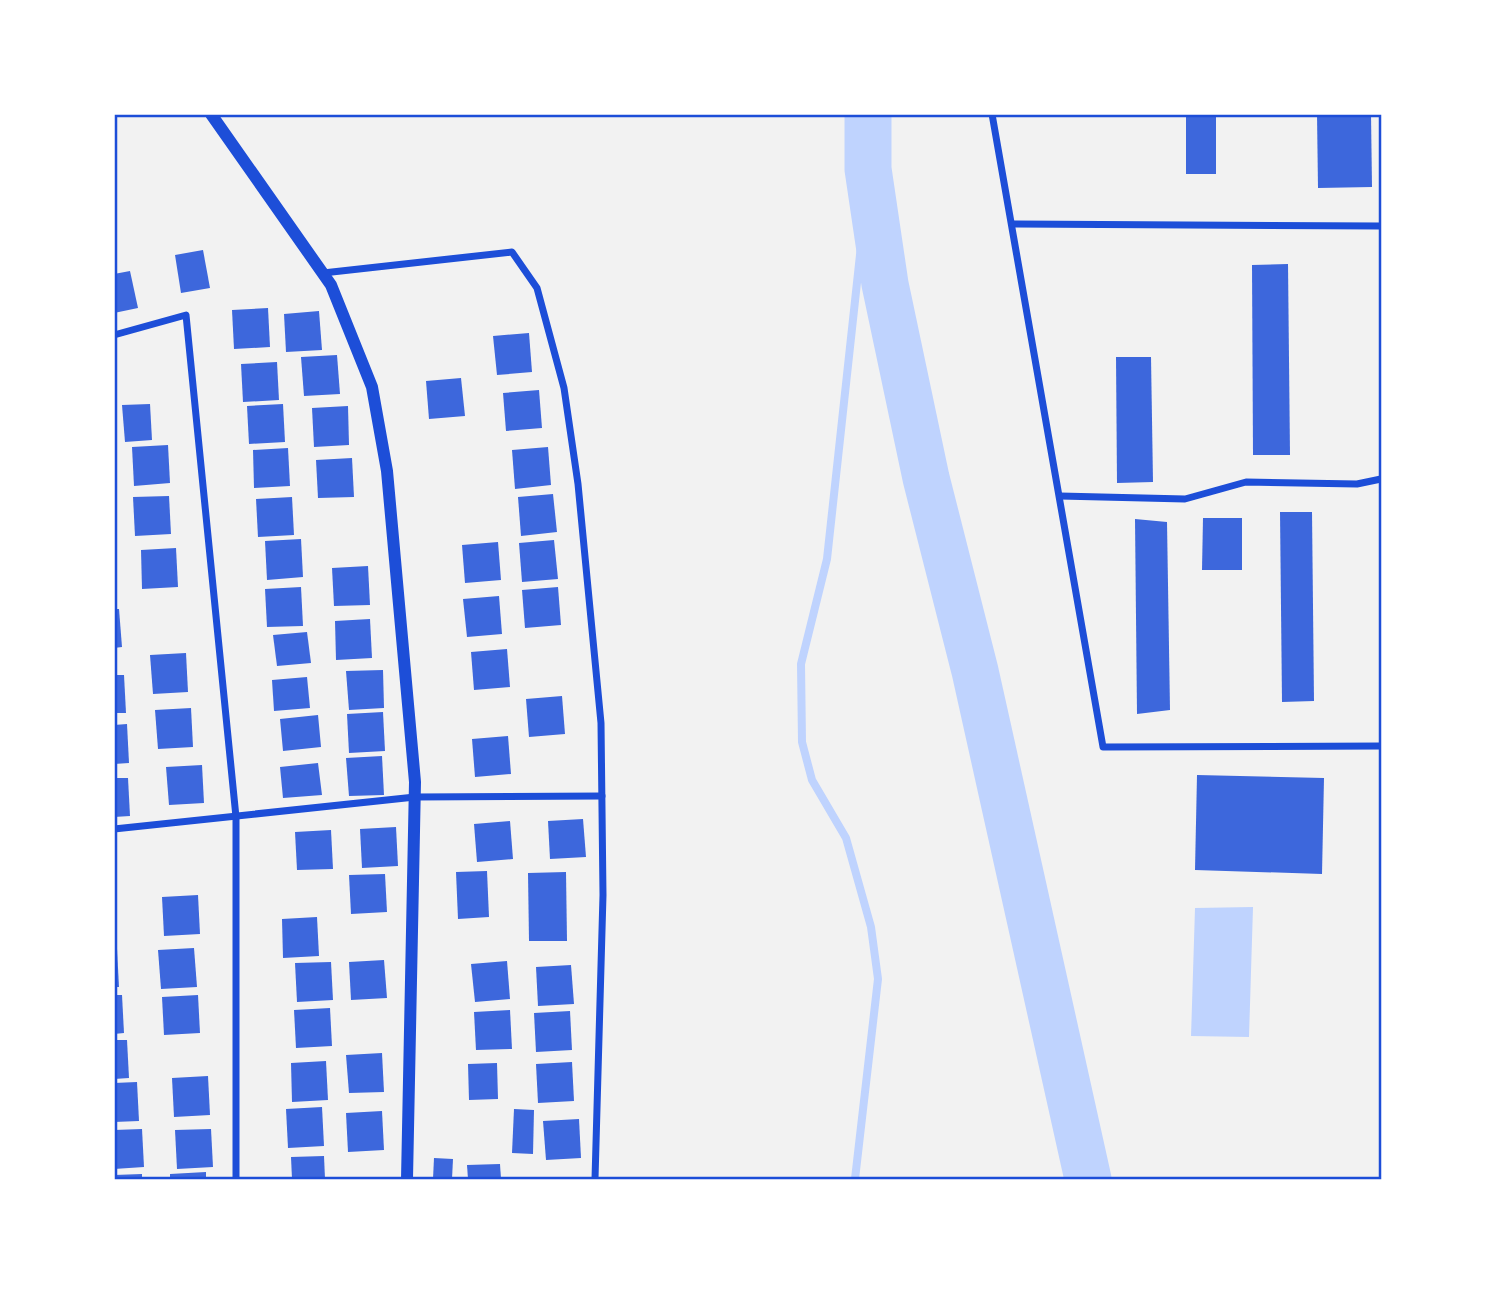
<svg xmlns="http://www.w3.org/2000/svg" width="1495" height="1293" font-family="Figtree,sans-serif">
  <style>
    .water { fill: #bfd3fe }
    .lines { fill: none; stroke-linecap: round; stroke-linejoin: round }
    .stream { stroke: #bfd3fe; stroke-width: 8 }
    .river { stroke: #bfd3fe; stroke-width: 47 }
    .building { fill: #3d67dc }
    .minor { stroke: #1d4ed8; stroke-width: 7 }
    .tertiary { stroke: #1d4ed8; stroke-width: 12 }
    .neatline { fill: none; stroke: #1d4ed8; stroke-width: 2.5 }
  </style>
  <rect width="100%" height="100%" fill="#f2f2f2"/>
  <!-- water -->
  <path class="water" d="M1253,907l-4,130 -58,-1 4,-128z"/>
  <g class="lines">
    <!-- stream -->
    <path class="stream" d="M855,1179l23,-200 -7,-52 -25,-89 -34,-58 -10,-38 -1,-78 26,-105 42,-387"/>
    <!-- river -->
    <path class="river" d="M868,114v55l17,115 41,194 49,193 113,508"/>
  </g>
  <!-- building -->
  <g class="building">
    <rect x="1186" y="114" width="30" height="60"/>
    <path d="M1317,114h54l1,73 -54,1z"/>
    <path d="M203,250l7,38 -29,5 -6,-38z"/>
    <path d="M1288,264l2,191h-37l-1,-190z"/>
    <path d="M130,271l8,37 -24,5v-39z"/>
    <path d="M268,308l2,39 -36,2 -2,-39z"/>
    <path d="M319,311l3,39 -36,2 -2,-38z"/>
    <path d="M529,333l3,39 -35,3 -4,-39z"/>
    <path d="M337,355l3,39 -36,2 -3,-39z"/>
    <path d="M1116,357h35l2,125 -36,1z"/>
    <path d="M277,362l2,38 -36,2 -2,-38z"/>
    <path d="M461,378l4,38 -36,3 -3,-38z"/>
    <path d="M539,390l3,38 -36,3 -3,-38z"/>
    <path d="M150,404l2,36 -27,2 -3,-37z"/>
    <path d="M283,404l2,38 -36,2 -2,-38z"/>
    <path d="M348,406l1,39 -35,2 -2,-39z"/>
    <path d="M168,445l2,38 -36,3 -2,-39z"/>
    <path d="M548,447l3,38 -36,4 -3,-39z"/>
    <path d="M288,448l2,38 -36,2 -1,-38z"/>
    <path d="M352,458l2,39 -36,1 -2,-38z"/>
    <path d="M553,494l4,38 -36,4 -3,-39z"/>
    <path d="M169,496l2,38 -36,2 -2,-39z"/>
    <path d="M292,497l2,38 -36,2 -2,-38z"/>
    <path d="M1280,512h32l2,189 -32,1z"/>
    <path d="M1203,518h39v52h-40z"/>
    <path d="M1135,519l32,3 3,188 -33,4z"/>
    <path d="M301,539l2,38 -36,3 -2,-39z"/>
    <path d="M554,540l4,39 -36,3 -3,-39z"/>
    <path d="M498,542l3,38 -36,3 -3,-38z"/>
    <path d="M176,548l2,39 -36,2 -1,-39z"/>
    <path d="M368,566l2,39 -36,1 -2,-38z"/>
    <path d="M301,587l2,39 -36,1 -2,-38z"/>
    <path d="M558,587l3,38 -36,3 -3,-38z"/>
    <path d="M499,596l3,38 -35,3 -4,-38z"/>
    <path d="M114,609h5l3,38 -8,1z"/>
    <path d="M370,619l2,39 -36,2 -1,-39z"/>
    <path d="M307,632l4,31 -34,3 -4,-31z"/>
    <path d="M507,649l3,38 -36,3 -3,-38z"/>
    <path d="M186,653l2,39 -35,2 -3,-39z"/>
    <path d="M383,670l1,38 -35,2 -3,-39z"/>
    <path d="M114,675h10l2,38h-12z"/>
    <path d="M307,677l3,31 -36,3 -2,-31z"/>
    <path d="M562,696l3,38 -36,3 -3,-38z"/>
    <path d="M191,708l2,39 -35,2 -3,-39z"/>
    <path d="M383,712l2,39 -36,2 -2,-39z"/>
    <path d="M318,715l3,32 -38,4 -3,-32z"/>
    <path d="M127,724l2,39 -15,1v-39z"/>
    <path d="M508,736l3,38 -36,3 -3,-38z"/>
    <path d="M382,756l2,39 -35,1 -3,-38z"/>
    <path d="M318,763l4,32 -39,3 -3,-31z"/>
    <path d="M202,765l2,38 -35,2 -3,-38z"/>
    <path d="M1197,775l127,3 -2,96 -127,-4z"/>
    <path d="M114,778h14l2,38 -16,1z"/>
    <path d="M583,819l3,38 -36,2 -2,-38z"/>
    <path d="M510,821l3,38 -36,3 -3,-38z"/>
    <path d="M396,827l2,39 -36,2 -2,-39z"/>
    <path d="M331,830l2,39 -36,1 -2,-38z"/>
    <path d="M487,871l2,46 -31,2 -2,-47z"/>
    <path d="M566,872l1,69h-38l-1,-68z"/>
    <path d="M385,874l2,38 -36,2 -2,-39z"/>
    <path d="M198,895l2,39 -36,2 -2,-39z"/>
    <path d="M317,917l2,39 -36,2 -1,-39z"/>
    <path d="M194,948l3,39 -36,2 -3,-39z"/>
    <path d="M114,949h3l2,38h-5z"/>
    <path d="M384,960l3,38 -36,2 -2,-38z"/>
    <path d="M507,961l3,38 -35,3 -4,-38z"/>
    <path d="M331,962l2,38 -36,2 -2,-39z"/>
    <path d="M571,965l3,39 -36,2 -2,-39z"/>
    <path d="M114,995h8l2,38 -10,1z"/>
    <path d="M198,995l2,38 -36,2 -2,-38z"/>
    <path d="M330,1008l2,38 -36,2 -2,-38z"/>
    <path d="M510,1010l2,39 -36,1 -2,-38z"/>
    <path d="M570,1011l2,39 -36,2 -2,-39z"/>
    <path d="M114,1040h13l2,38 -15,1z"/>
    <path d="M382,1053l2,39 -35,1 -3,-38z"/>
    <path d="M326,1061l2,39 -36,2 -1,-39z"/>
    <path d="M572,1062l2,39 -36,2 -2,-39z"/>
    <path d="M497,1063l1,36 -29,1 -1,-36z"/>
    <path d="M208,1076l2,39 -36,2 -2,-39z"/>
    <path d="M137,1082l2,39 -25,1v-39z"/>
    <path d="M322,1107l2,39 -36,2 -2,-39z"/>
    <path d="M514,1109l20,1 -1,44 -21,-1z"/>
    <path d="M382,1111l2,39 -36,2 -2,-39z"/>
    <path d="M579,1119l2,39 -35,2 -3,-39z"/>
    <path d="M142,1129l2,38 -30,2v-39z"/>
    <path d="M211,1129l2,38 -36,2 -2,-39z"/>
    <path d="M324,1156l1,23h-33l-1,-22z"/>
    <path d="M434,1158l19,1 -1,20h-19z"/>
    <path d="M500,1164l1,15h-33l-1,-14z"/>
    <path d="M206,1172v7h-36v-5z"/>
    <path d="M142,1174v5h-28v-4z"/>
  </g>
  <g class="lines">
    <!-- minor -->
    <g class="minor">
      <path d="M992,114l111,633 278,-1"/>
      <path d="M1013,224l368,2"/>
      <path d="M323,273l189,-21 25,36 27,100 14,96 23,239 2,172 -8,284"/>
      <path d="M114,335l72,-20 50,502v362"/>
      <path d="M1060,496l125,3 61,-17 111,2 24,-5"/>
      <path d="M114,829l301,-32 187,-1"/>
    </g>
    <!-- tertiary -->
    <path class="tertiary" d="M211,114l120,171 41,102 15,84 28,311 -8,397"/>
  </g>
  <!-- border -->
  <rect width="1495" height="1293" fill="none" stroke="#ffffff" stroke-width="231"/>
  <rect x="116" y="116" width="1264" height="1062" class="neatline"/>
</svg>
